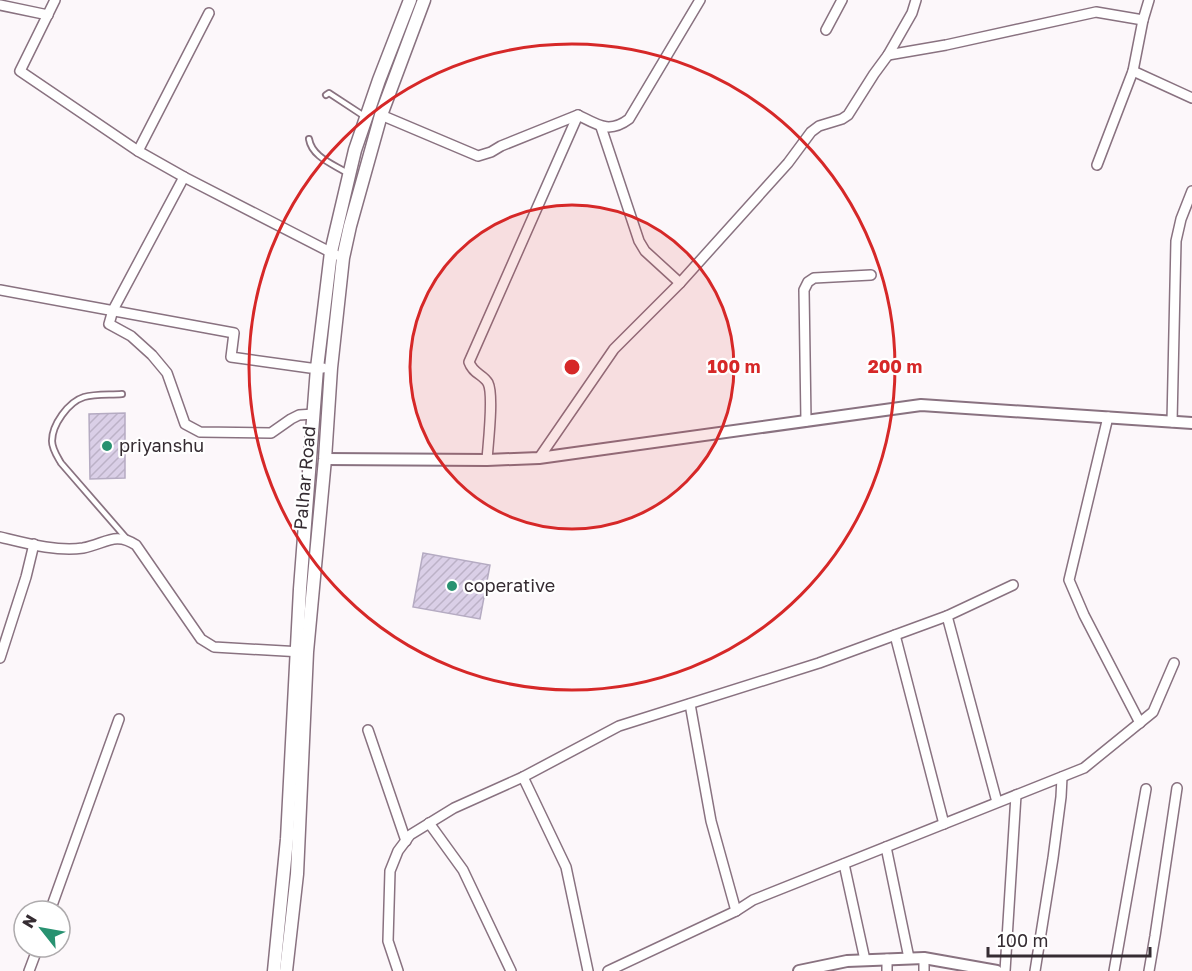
<svg xmlns="http://www.w3.org/2000/svg" width="1192" height="971" font-family="'Golos Text',sans-serif">
  <style>
    .building { fill: url(#building-hatch); stroke: #b5abc2; stroke-width: 1.5 }
    .lines { fill: none; stroke-linecap: round; stroke-linejoin: round }
    .service-casing { stroke: #897280; stroke-width: 8 }
    .minor-casing { stroke: #897280; stroke-width: 12 }
    .tertiary-casing { stroke: #897280; stroke-width: 14 }
    .secondary-casing { stroke: #897280; stroke-width: 15 }
    .service { stroke: #fff; stroke-width: 4.5 }
    .minor { stroke: #fff; stroke-width: 9 }
    .tertiary { stroke: #fff; stroke-width: 10 }
    .secondary { stroke: #fff; stroke-width: 12 }
    .ring { fill: none; stroke: #d62828; stroke-width: 3 }
    .poi-dot { fill: #289271; stroke: #fff; stroke-width: 2 }
    .labels { text-anchor: middle; stroke-width: 4.5; stroke-linejoin: round; paint-order: stroke }
    .poi-label { font-size: 18px; fill: #352c32; stroke: #fff; text-anchor: start }
    .street-label { font-size: 18px; fill: #352c32; stroke: #fff }
    .centre { fill: #d62828; stroke: #fff; stroke-width: 3 }
    .ring-label { font-size: 18px; text-anchor: middle; font-weight: bold; fill: #d62828; stroke: #fff; stroke-width: 4.5; stroke-linejoin: round; paint-order: stroke }
  </style>
  <defs>
    <pattern id="building-hatch" width="6" height="6" patternUnits="userSpaceOnUse" patternTransform="scale(1.5)"><rect width="6" height="6" fill="#dacfe7"/><path d="M-1 1l2-2M0 6l6-6M5 7l2-2" fill="none" stroke="#bcb2c7"/></pattern>
  </defs>
  <rect width="100%" height="100%" fill="#fcf7fa"/>
  <!-- building -->
  <g class="building">
    <path d="M125,413v65l-35,1 -1,-65z"/>
    <path d="M423,553l67,12 -10,54 -67,-12z"/>
  </g>
  <g class="lines">
    <!-- service casing -->
    <g class="service-casing">
      <g id="service">
        <path d="M326,95l3,-2 3,2 32,21"/>
        <path d="M309,139c3,18 24,25 38,34"/>
        <path d="M122,394c-12,1 -27,0 -38,3 -16,5 -32,28 -32,44 0,8 5,15 9,22l66,76"/>
      </g>
    </g>
    <!-- minor casing -->
    <g class="minor-casing">
      <g id="minor">
        <path d="M55,0l-35,71 118,80 46,26"/>
        <path d="M0,5l48,10"/>
        <path d="M826,30l16,-30"/>
        <path d="M888,55l58,-10 150,-33 47,8"/>
        <path d="M1133,71l59,27"/>
        <path d="M381,115l97,41 13,-4 10,-6 77,-31c20,10 31,19 51,4l71,-119"/>
        <path d="M601,127l38,114 6,10 35,32"/>
        <path d="M138,151l71,-138"/>
        <path d="M1097,165l36,-94 10,-51 6,-20"/>
        <path d="M0,290l234,43 -3,24 79,11h13"/>
        <path d="M314,414l-15,1 -8,4 -20,14 -71,-1 -15,-8 -18,-51 -15,-18 -21,-19 -22,-12 4,-14 71,-133 152,78"/>
        <path d="M1108,417l-39,163 15,35 56,108"/>
        <path d="M806,421l-2,-131 4,-8 6,-4 57,-3"/>
        <path d="M1172,422l4,-181 5,-22 11,-28"/>
        <path d="M539,458l75,-109 66,-66 108,-120 23,-31 8,-6 23,-7 6,-4 26,-41 14,-19 24,-42 4,-13"/>
        <path d="M487,460c1,-16 7,-65 1,-77 -5,-9 -15,-9 -19,-21l109,-247"/>
        <path d="M0,537c25,6 57,15 83,11 22,-4 32,-17 53,-3l65,94 13,8 88,5"/>
        <path d="M947,616l50,186"/>
        <path d="M895,635l49,189"/>
        <path d="M0,658l26,-81 8,-33"/>
        <path d="M690,704l21,117 25,90"/>
        <path d="M368,730l38,111"/>
        <path d="M523,777l43,90 22,104"/>
        <path d="M429,823l34,47 48,101"/>
        <path d="M886,847l23,111"/>
        <path d="M844,864l21,96"/>
        <path d="M50,911l69,-192"/>
        <path d="M29,971l9,-24"/>
        <path d="M398,971l-10,-30 2,-70 8,-20 12,-16 44,-27 69,-31 96,-51 200,-63 128,-47 66,-31"/>
        <path d="M608,971l128,-60 17,-11 331,-132 69,-56 21,-49"/>
        <path d="M887,971v-12"/>
        <path d="M924,971v-13"/>
        <path d="M1005,971l11,-176"/>
        <path d="M1035,971l18,-113 8,-61 1,-20"/>
        <path d="M1114,971l32,-182"/>
        <path d="M1149,971l6,-35 22,-148"/>
      </g>
    </g>
    <!-- tertiary casing -->
    <g class="tertiary-casing">
      <g id="tertiary">
        <path d="M325,459l162,1 52,-2 382,-53 271,18"/>
        <path d="M799,971l48,-10 77,-3 73,13"/>
      </g>
    </g>
    <!-- secondary casing -->
    <g class="secondary-casing">
      <g id="secondary">
        <path d="M274,971l13,-132 13,-250 17,-221 14,-116 24,-102 24,-70 31,-80"/>
        <path d="M286,971l11,-97 10,-222 18,-193 6,-91 12,-110 7,-32 31,-111 43,-115"/>
      </g>
    </g>
    <!-- service -->
    <use href="#service" class="service"/>
    <!-- minor -->
    <use href="#minor" class="minor"/>
    <!-- tertiary -->
    <use href="#tertiary" class="tertiary"/>
    <!-- secondary -->
    <use href="#secondary" class="secondary"/>
  </g>
  <!-- distance rings -->
  <circle cx="572" cy="367" r="162" fill="#d62828" fill-opacity=".12"/>
  <g class="ring">
    <circle cx="572" cy="367" r="162"/>
    <circle cx="572" cy="367" r="323"/>
  </g>
  <!-- markers -->
  <g class="poi-dot">
    <circle cx="107" cy="446" r="6"/>
    <circle cx="452" cy="586" r="6"/>
  </g>
  <g class="labels">
    <!-- poi labels -->
    <g class="poi-label">
      <text x="119" y="452">priyanshu</text>
      <text x="464" y="592">coperative</text>
    </g>
    <!-- street labels -->
    <g class="street-label">
      <text transform="translate(305 478) rotate(-85)" y="6">Palhar Road</text>
    </g>
  </g>
  <circle cx="572" cy="367" r="9" class="centre"/>
  <g class="ring-label">
    <text x="734" y="373">100 m</text>
    <text x="895" y="373">200 m</text>
  </g>
  <!-- north arrow -->
  <g transform="translate(42 929) rotate(301)"><circle r="28" fill="#ffffff" stroke="#aeabad" stroke-width="1.5"/>
  <path d="M0-4.5L10 22L0 15L-10 22Z" fill="#289271"/>
  <text y="-9" font-size="16" font-weight="bold" text-anchor="middle" fill="#352c32">N</text>
  </g>
  <!-- scale -->
  <path d="M988 947v9h162v-9" fill="none" stroke="#352c32" stroke-width="3"/>
  <text x="997" y="947" font-size="18" fill="#352c32" stroke="#ffffff" stroke-width="4.5" paint-order="stroke">100 m</text>
</svg>
